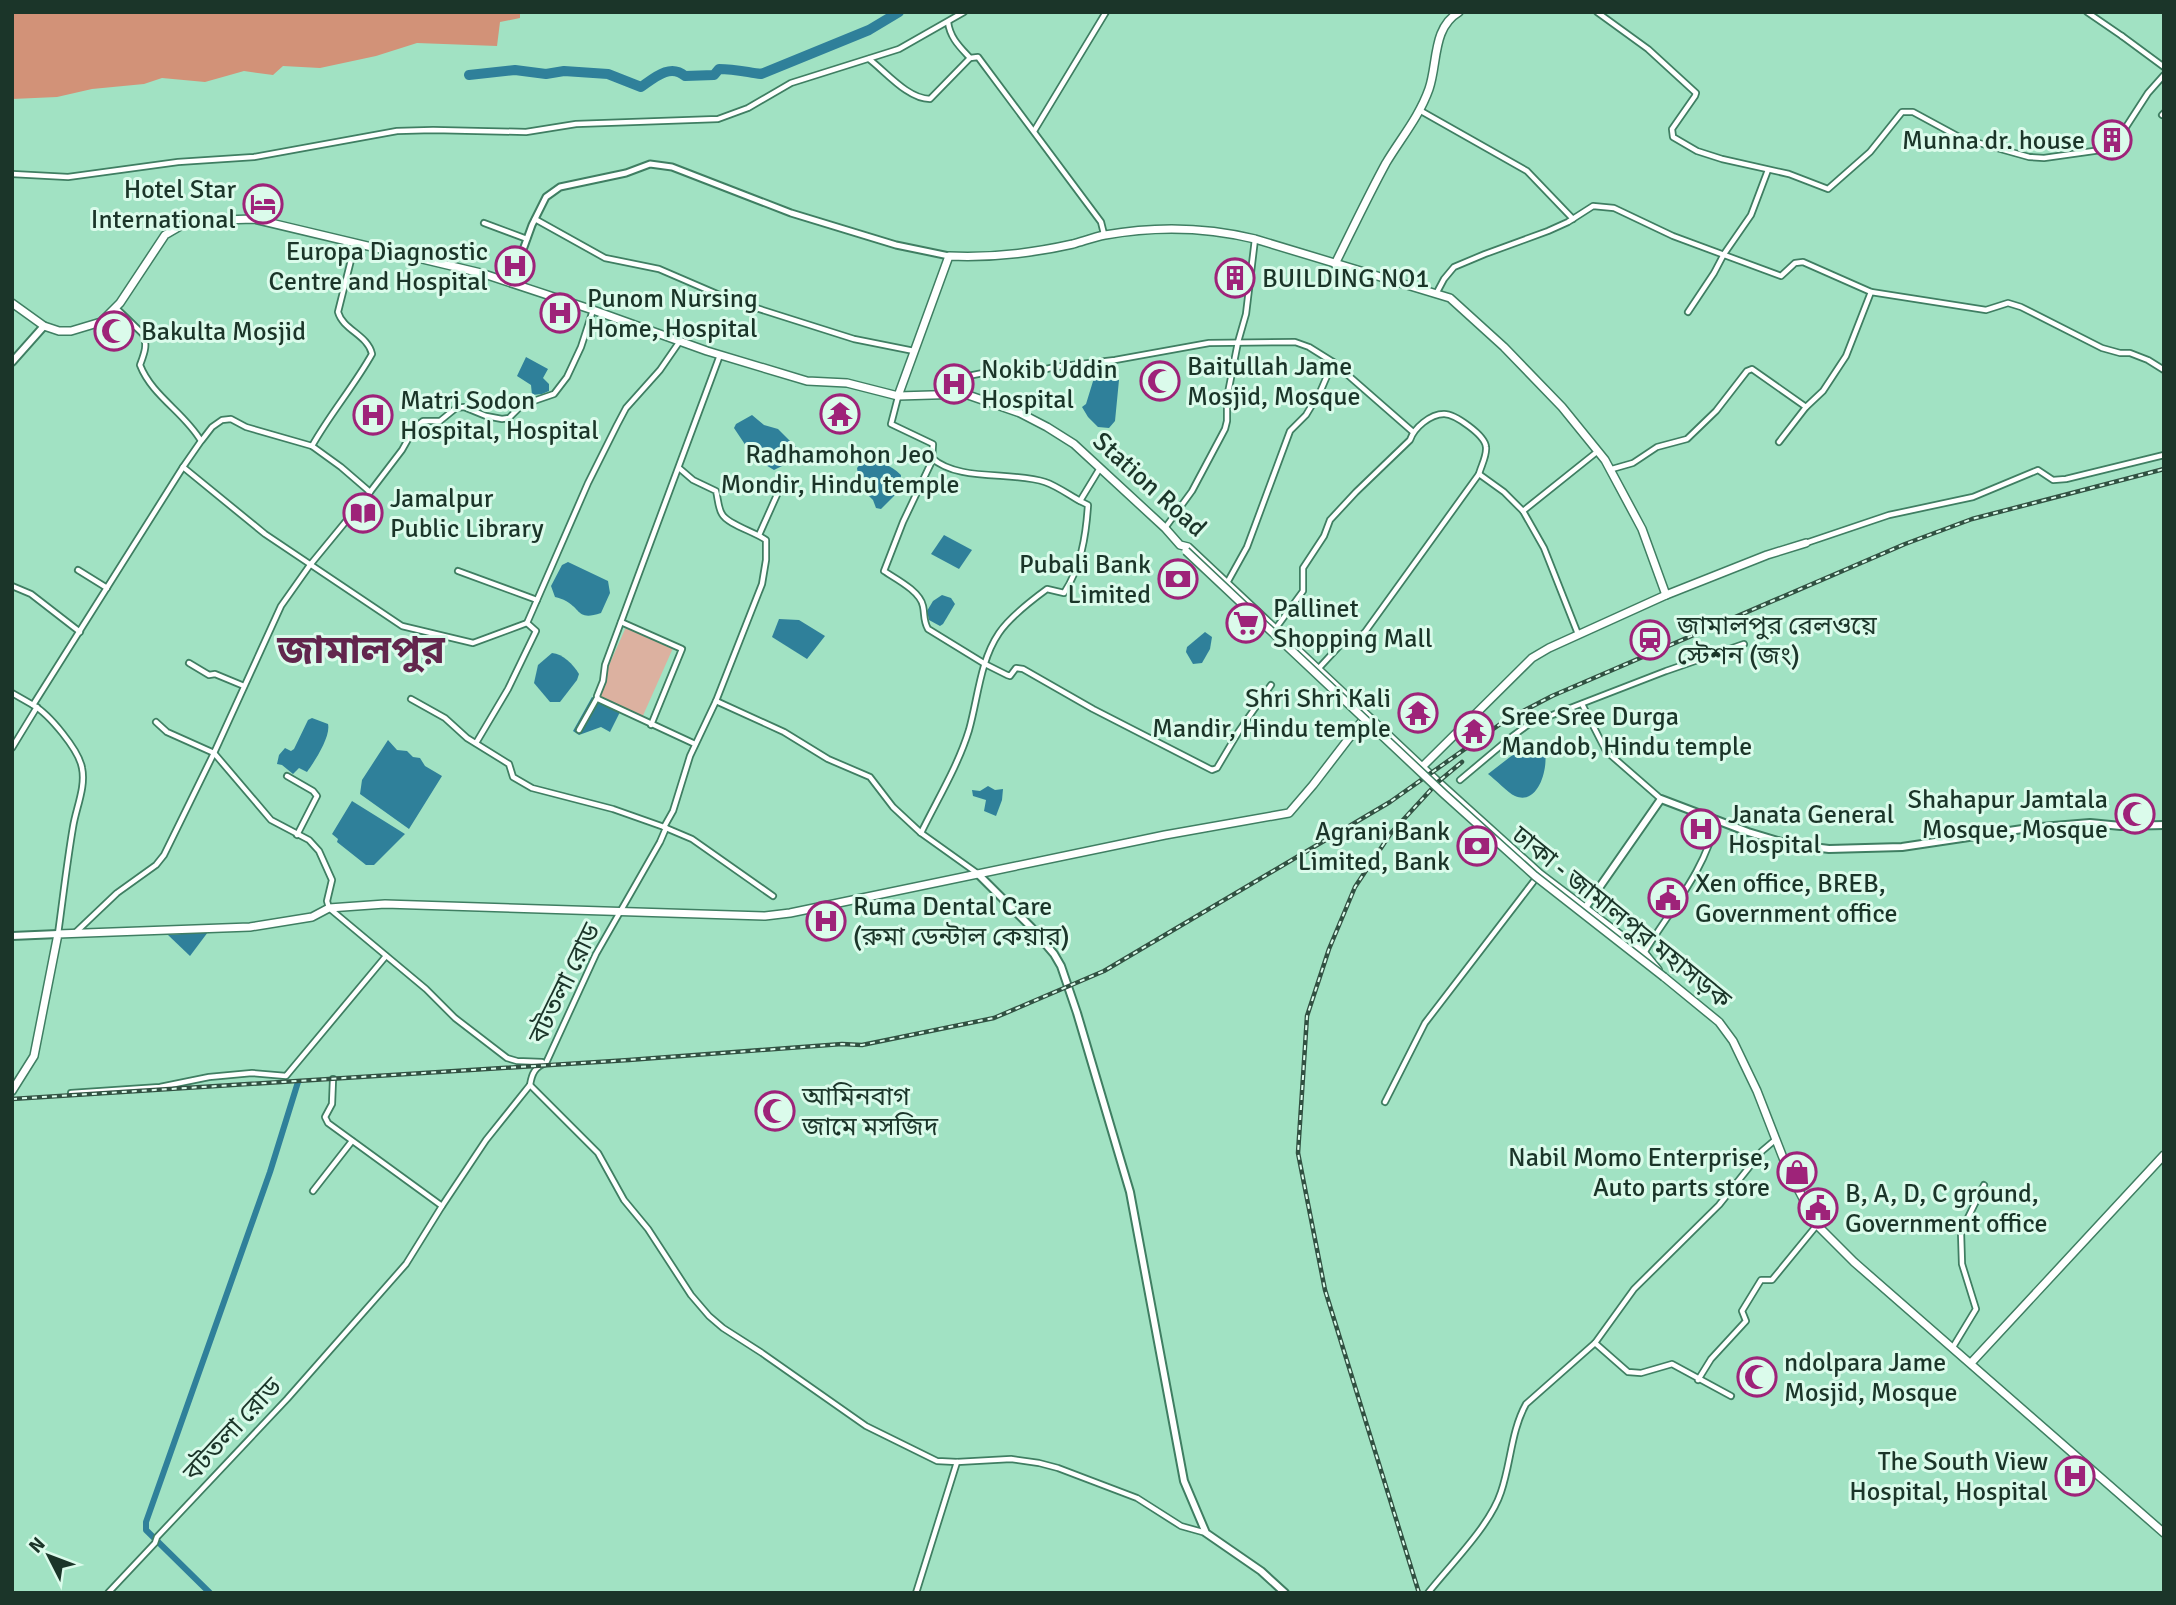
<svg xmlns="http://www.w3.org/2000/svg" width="2176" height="1605" font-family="Signika,'Noto Sans Bengali',sans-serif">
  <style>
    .green { fill: #dcb1a0 }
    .forest { fill: #d29278 }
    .water { fill: #2f809a }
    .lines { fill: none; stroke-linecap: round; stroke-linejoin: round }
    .canal { stroke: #2f809a; stroke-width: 6 }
    .river { stroke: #2f809a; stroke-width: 10 }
    .minor-casing { stroke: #3f7e62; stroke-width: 8 }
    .tertiary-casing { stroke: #3f7e62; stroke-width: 9 }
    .secondary-casing { stroke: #3f7e62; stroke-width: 10 }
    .primary-casing { stroke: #3f7e62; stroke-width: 10 }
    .trunk-casing { stroke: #3f7e62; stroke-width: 10 }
    .minor { stroke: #fff; stroke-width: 4.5 }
    .tertiary { stroke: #fff; stroke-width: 5 }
    .secondary { stroke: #fff; stroke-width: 6 }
    .primary { stroke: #fff; stroke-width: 7 }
    .trunk { stroke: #fff; stroke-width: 7 }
    .rail-casing { stroke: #315142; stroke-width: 4.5 }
    .rail { stroke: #dbfbeb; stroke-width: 2; stroke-dasharray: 5; stroke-linecap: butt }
    .trunk-bridge-casing { stroke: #3f7e62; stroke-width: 10; stroke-linecap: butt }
    .trunk-bridge { stroke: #fff; stroke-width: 7 }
    .labels { text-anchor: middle; stroke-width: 6; stroke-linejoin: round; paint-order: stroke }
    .poi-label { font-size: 26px; fill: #1b3529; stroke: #dbfbeb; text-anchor: start }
    .street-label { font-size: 26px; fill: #1b3529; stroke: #dbfbeb }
    .town-label { font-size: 40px; font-weight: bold; fill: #62264d; stroke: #dbfbeb }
  </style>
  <rect width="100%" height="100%" fill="#a1e2c3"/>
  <!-- green -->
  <path class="green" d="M626,627l47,21 -32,72 -47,-21z"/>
  <!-- forest -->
  <path class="forest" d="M12,12h508v6l-20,4 -3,24 -80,-3 -41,13 -56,12 -37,-2 -10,9 -29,-4 -39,11 -43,-4 -18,6 -52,5 -35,8 -45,2z"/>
  <!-- water -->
  <g class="water">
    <path d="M526,357l22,12 -5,9 6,6v7l-7,3 -10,1 -1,-10 -14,-9z"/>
    <path d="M1094,378l25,2 -4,41 -6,7 -11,-1 -10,-10 -6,-10 4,-3z"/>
    <path d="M752,415l12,10 14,4 20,20 -11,6 -5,11 -8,4 -20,-12 -20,-30 2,-4z"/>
    <path d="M863,461c16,0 27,3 38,14l-1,15 -19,19 -5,-1 -3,-8 -13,-13 -3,-19z"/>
    <path d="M944,535l28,15 -13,19 -28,-15z"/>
    <path d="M568,562l40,19 2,12 -9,20c-24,8 -20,-4 -35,-12 -3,-2 -7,-3 -11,-4l-4,-11 11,-21z"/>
    <path d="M942,595l9,3 4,6 -12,20 -3,2 -11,-6 -2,-9 6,-10z"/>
    <path d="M779,619l20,1 26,16 -18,23 -35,-22z"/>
    <path d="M1205,632l7,5 -2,12 -8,14 -9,1 -7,-12 1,-5z"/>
    <path d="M552,653c11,1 21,11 27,21l-2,6 -17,22h-10l-16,-19 4,-18z"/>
    <path d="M592,697l28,15 -10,20 -9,-5 -22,8 -6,-4z"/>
    <path d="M312,718l16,6c3,12 -13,37 -21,48l-8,-4 -6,6 -11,-9 -5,-1 2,-9 6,-7 6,3 3,-2 14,-29z"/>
    <path d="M388,740l9,10 10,1 6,6 7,1 5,8 17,10 -33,53 -49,-35 2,-14z"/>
    <path d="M1539,743c2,2 6,8 6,10 3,16 -7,53 -30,43 -7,-3 -20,-17 -27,-22l35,-27z"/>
    <path d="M988,786l7,4 8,-1 -1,11 -6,16 -12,-5 2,-11 -13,-4 -1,-6 8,1z"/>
    <path d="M352,801l53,33 -31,31h-8l-29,-23 1,-3 -6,-5z"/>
    <path d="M208,932l-18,24 -22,-21z"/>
  </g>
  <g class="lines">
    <!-- canal -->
    <path class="canal" d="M210,1593l-64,-63v-8l124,-350 28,-90"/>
    <!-- river -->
    <path class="river" d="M469,75l46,-5 31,4 18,-3 44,3 33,13c13,-9 29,-24 44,-11l29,-1 5,-6c15,0 27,3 42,5l108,-44 30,-18"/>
    <!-- minor casing -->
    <g class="minor-casing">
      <g id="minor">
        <path d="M1597,12l51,37 48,44 -1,3 -23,33 1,8 24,14 25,8 67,15 39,15 42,-37 32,-40h11l48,26 68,19 15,1 64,-9 7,-5 33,-51 16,-18"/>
        <path d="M2087,12l35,24"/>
        <path d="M948,22c2,16 12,25 22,36"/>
        <path d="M2122,36l42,31"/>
        <path d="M869,59c17,13 39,40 61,40l40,-41 8,-1 123,165 3,12"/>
        <path d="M1421,111l106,60 46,48"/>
        <path d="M2162,115l2,-2"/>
        <path d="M1034,131l72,-119"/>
        <path d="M12,174l56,3 110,-15 76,-5 143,-26 36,-1 93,2 50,-8 142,-5 30,-11 43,-25 108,-34 65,-37"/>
        <path d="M535,219l70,39 54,11 72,31 123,39 60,12"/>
        <path d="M484,223l43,16"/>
        <path d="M1436,294l8,-15 10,-12 31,-13 63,-23 20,-9 25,-16 21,2 59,28 108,40 14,-13 8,-1 68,30 115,18 22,-7 13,4 81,41 18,5h10l18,7 16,10"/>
        <path d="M1688,312l26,-39 10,-19 27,-39 17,-45"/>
        <path d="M949,394l19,-18 15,-3 27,3 10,-1 35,-8 60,-7 94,-17 86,-1 14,5 24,15 80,70"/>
        <path d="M898,397l-7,27 42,20 -1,17 -29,61 -19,49c12,8 36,20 39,35 2,9 0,14 5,23l57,35 22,11 3,1 6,-8 7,1 70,40 119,61 5,-2 22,-37 32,-46"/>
        <path d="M202,440l10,-13 10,-7 9,-1 15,8 66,19 29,21 29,25"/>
        <path d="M1779,442l27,-35 17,-16 23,-35 25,-64"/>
        <path d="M312,446c18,-32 42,-60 60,-92 -4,-19 -29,-24 -34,-42l17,-68"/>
        <path d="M932,458c26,24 81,13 113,24 12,4 24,13 35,19"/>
        <path d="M183,467l82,67 137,92 71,17 54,-20"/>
        <path d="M1612,469l21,-6 24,-16 30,-8 29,-28 31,-40 5,-2 54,38"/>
        <path d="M1479,474l25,18 19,19 21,37 34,86"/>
        <path d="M1523,511l75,-60"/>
        <path d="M1165,528l27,-37 33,-62 2,-8v-23l11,-56 8,-28 9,-75"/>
        <path d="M759,535l21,-47"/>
        <path d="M1806,543l83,-28 84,-18 65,-27 15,10 13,-1 98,-24"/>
        <path d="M78,570l29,18"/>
        <path d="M458,571l79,29"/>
        <path d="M1227,583l20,-36 43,-116 16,-16 15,-25 12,-28"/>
        <path d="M12,586l19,8 49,38"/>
        <path d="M621,622l61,27 -31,76"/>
        <path d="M1276,628l27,-37v-23l21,-32 6,-16 26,-28 54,-52c4,-12 20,-26 34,-26 11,0 41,21 42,33 1,9 -5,19 -7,27l-114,158 -5,4 -17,6 -25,27"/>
        <path d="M189,663l20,12 6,-1 29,12"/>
        <path d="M12,693l21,12"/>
        <path d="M411,699l34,19 22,20 42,26 4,13 19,11 81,21 51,18"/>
        <path d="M716,701l68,31 44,27 42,18 23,30 28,26 56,40"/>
        <path d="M1582,704l24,47 55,48"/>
        <path d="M156,722l11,10 47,21 57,67 38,20 10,11 13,29 -5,21 2,7 97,81 29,29 52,40 10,3 25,1"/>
        <path d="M579,730l18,-32"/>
        <path d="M476,743l32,-54 28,-58 -9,-8 61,-140 29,-58 9,-17 34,-38 20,-29"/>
        <path d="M695,744l-97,-45 -1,-3 6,-15 2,-16 115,-310"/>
        <path d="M12,748l25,-41"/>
        <path d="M287,776l26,15 4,5 -20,39"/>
        <path d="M1460,780l50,-42 19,-14 137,-53 78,-27"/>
        <path d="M666,828l26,11 81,57"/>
        <path d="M921,833c16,-33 37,-67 48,-103 9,-32 11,-69 30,-97 10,-15 33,-33 48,-44l17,4c17,-26 22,-57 24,-88l-8,-4 20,-33"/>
        <path d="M76,932l41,-39 39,-28 8,-10 50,-102 67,-147 29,-41 60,-73 32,-42 13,-23 8,-6h17l16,-13 8,-1 22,9 16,3 7,-1 13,-13 32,-11 13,-17 14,-30 12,-37"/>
        <path d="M58,934c5,-36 9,-72 15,-107 3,-19 13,-40 9,-59 -3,-18 -33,-54 -49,-63l150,-238 18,-26c-16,-28 -49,-45 -61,-76 4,-11 8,-20 3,-31l-27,-26"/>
        <path d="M1644,953c26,-43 62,-83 72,-133"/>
        <path d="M333,1079l-1,25 -7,13 3,6 114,83"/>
        <path d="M530,1085l68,68 26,47 24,29 43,66 18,21 14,12 39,25 104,73 71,35 20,1 54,-3 28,4 19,5 79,30 44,28 25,7"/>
        <path d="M71,1093l89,-6 49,-10 43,-4 34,3 100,-120"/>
        <path d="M1385,1102l40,-79 112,-146"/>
        <path d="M313,1191l39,-50"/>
        <path d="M1595,1343l33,29 13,1 31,-9 59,32"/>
        <path d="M1953,1347l23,-38 -14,-45 -1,-32 23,-47"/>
        <path d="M1698,1380l13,-21 35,-38 -4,-10 19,-31h11l45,-55"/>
        <path d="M108,1593l47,-50 2,-6 130,-138 119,-135 36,-58 44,-66 44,-55c2,-12 5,-18 16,-22l50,-109 64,-112 6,-14 -2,-1 9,-16 17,-55 26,-55 46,-117 4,-24v-20c-11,-8 -39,-16 -44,-26 -4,-6 -4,-16 -6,-23l-23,-11 -14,-12"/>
        <path d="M916,1593l41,-131"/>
        <path d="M1428,1593c22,-28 62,-67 73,-101 10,-29 10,-61 25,-88l69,-61 39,-54 85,-84 43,-54 13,-11"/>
      </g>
    </g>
    <!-- tertiary casing -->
    <g class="tertiary-casing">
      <path id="tertiary" d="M511,283l21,-58 14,-28 14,-10 66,-14 24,-9 22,3 119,46 105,32 53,11"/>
    </g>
    <!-- secondary casing -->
    <g class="secondary-casing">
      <g id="secondary">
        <path d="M12,362l32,-36"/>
        <path d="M978,874l53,53 23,27 7,12 16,47 53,179 54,289 22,52 55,38 24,22"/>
        <path d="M1585,908l76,-109 87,33 40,12 41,5 73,-2 127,-19 61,-5 31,3 43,-1"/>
        <path d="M12,936l46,-2"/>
      </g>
    </g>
    <!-- primary casing -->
    <g class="primary-casing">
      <g id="primary">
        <path d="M1335,264c17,-34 33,-68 51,-101 15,-25 33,-46 43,-74 9,-26 3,-61 30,-77"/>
        <path d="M12,303l32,23 15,5h12l30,-9 19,-19 45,-68 24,-14 65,-2 227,54 112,37 114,41 100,30 40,2 51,13 67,-2 55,19 27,14 27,17 91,84 15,17 8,2 250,235 102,92 104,79 14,17"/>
        <path d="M898,396l51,-140c42,2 84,-3 124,-12 11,-3 21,-7 32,-9 50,-9 101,-8 150,4l195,59 54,49 58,60 43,53 37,69 24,66"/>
        <path d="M1422,767l110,-109 17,-10 117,-53 101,-40 39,-12"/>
        <path d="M12,1091l22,-35 24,-122 192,-7 62,-10 17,-9 56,-4 380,12 25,-3 375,-78 124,-22 24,-28 53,-69"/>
        <path d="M1971,1363l193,-208"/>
      </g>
    </g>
    <!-- trunk casing -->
    <g class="trunk-casing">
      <path id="trunk" d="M1664,977l55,45 14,19 24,50 30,77 30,57 37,37 310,271"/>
    </g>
    <!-- minor -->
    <use href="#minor" class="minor"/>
    <!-- tertiary -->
    <use href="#tertiary" class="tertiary"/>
    <!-- secondary -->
    <use href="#secondary" class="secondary"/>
    <!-- primary -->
    <use href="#primary" class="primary"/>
    <!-- trunk -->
    <use href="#trunk" class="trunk"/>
    <!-- rail casing -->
    <g class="rail-casing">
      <g id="rail">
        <path d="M12,1099l617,-39 213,-16 20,1 132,-27 110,-47 286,-169 116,-82 46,-24 353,-152 67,-25 192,-50"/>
        <path d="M1419,1593l-94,-303 -27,-137 9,-137 22,-67 26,-62 36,-54 47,-51 24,-20"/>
      </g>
    </g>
    <!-- rail -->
    <use href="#rail" class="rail"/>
    <!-- trunk-bridge casing -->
    <g class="trunk-bridge-casing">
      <path id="trunk-bridge" d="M1186,551l258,243 91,82 129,101"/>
    </g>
    <!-- trunk-bridge -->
    <use href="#trunk-bridge" class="trunk-bridge"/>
  </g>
  <!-- icons -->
  <defs>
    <g id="building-ring" transform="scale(2.0125)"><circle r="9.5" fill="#dbfbeb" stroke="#9e2379" stroke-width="1.5"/><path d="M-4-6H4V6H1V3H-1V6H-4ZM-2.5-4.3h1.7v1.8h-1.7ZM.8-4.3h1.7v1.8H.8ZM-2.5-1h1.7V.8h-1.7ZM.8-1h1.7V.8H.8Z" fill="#9e2379"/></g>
    <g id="hotel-ring" transform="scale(2.0125)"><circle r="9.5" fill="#dbfbeb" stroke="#9e2379" stroke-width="1.5"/><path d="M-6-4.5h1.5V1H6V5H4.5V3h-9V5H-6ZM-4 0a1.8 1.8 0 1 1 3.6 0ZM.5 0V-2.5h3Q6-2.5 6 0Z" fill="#9e2379"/></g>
    <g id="hospital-ring" transform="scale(2.0125)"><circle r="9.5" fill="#dbfbeb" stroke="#9e2379" stroke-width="1.5"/><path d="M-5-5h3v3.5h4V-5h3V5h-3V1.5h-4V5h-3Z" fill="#9e2379"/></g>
    <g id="mosque-ring" transform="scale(2.0125)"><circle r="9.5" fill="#dbfbeb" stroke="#9e2379" stroke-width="1.5"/><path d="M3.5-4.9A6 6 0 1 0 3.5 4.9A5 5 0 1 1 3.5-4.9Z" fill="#9e2379"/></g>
    <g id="temple-ring" transform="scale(2.0125)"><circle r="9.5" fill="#dbfbeb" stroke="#9e2379" stroke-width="1.5"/><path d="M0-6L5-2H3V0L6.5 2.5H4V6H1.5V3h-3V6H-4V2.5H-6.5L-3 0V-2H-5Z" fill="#9e2379"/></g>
    <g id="library-ring" transform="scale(2.0125)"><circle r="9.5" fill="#dbfbeb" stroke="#9e2379" stroke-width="1.5"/><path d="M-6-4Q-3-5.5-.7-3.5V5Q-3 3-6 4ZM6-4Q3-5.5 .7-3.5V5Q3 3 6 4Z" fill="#9e2379"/></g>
    <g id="bank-ring" transform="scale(2.0125)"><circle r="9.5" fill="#dbfbeb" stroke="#9e2379" stroke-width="1.5"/><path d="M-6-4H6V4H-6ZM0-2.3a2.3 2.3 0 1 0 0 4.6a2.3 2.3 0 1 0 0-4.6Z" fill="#9e2379"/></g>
    <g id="supermarket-ring" transform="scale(2.0125)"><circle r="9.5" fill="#dbfbeb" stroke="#9e2379" stroke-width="1.5"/><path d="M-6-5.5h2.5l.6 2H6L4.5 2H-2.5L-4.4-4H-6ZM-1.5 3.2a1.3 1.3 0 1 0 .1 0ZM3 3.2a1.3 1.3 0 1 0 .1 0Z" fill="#9e2379"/></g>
    <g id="station-ring" transform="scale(2.0125)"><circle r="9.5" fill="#dbfbeb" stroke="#9e2379" stroke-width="1.5"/><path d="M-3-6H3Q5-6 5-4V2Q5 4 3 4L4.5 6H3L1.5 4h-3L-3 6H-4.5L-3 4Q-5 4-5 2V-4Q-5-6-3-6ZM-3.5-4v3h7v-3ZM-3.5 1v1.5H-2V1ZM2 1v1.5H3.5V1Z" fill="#9e2379"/></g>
    <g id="civic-ring" transform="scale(2.0125)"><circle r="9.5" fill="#dbfbeb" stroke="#9e2379" stroke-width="1.5"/><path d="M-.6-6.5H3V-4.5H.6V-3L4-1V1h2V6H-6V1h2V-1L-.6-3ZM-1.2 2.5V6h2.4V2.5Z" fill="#9e2379"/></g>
    <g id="shop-ring" transform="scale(2.0125)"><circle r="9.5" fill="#dbfbeb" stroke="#9e2379" stroke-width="1.5"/><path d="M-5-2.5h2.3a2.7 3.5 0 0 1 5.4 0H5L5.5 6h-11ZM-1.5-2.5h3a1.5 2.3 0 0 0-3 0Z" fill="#9e2379"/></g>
  </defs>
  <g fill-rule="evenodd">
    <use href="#building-ring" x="2112" y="140"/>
    <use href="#hotel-ring" x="263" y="204"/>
    <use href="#hospital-ring" x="515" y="266"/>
    <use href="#building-ring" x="1235" y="278"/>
    <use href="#hospital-ring" x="560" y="313"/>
    <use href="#mosque-ring" x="114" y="331"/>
    <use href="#mosque-ring" x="1160" y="381"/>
    <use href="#hospital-ring" x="954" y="384"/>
    <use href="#temple-ring" x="840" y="414"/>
    <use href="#hospital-ring" x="373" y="415"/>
    <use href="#library-ring" x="363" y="513"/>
    <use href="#bank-ring" x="1178" y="579"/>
    <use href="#supermarket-ring" x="1246" y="623"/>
    <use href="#station-ring" x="1650" y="640"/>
    <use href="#temple-ring" x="1418" y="713"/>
    <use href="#temple-ring" x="1474" y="731"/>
    <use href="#mosque-ring" x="2135" y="814"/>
    <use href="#hospital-ring" x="1701" y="829"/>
    <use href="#bank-ring" x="1477" y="846"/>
    <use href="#civic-ring" x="1668" y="898"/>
    <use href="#hospital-ring" x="826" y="921"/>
    <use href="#mosque-ring" x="775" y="1111"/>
    <use href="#shop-ring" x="1797" y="1172"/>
    <use href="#civic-ring" x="1818" y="1208"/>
    <use href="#mosque-ring" x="1757" y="1377"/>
    <use href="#hospital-ring" x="2075" y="1476"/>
  </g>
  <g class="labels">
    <!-- poi labels -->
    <g class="poi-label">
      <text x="2085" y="149" text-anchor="end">Munna dr. house</text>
      <text x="236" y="198" text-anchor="end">Hotel Star<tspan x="236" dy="30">International</tspan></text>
      <text x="488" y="260" text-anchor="end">Europa Diagnostic<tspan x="488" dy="30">Centre and Hospital</tspan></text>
      <text x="1262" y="287">BUILDING NO1</text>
      <text x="587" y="307">Punom Nursing<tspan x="587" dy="30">Home, Hospital</tspan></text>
      <text x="141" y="340">Bakulta Mosjid</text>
      <text x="1187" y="375">Baitullah Jame<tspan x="1187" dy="30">Mosjid, Mosque</tspan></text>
      <text x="981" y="378">Nokib Uddin<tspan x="981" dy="30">Hospital</tspan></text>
      <text x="400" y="409">Matri Sodon<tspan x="400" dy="30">Hospital, Hospital</tspan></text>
      <text x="840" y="463" text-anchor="middle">Radhamohon Jeo<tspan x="840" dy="30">Mondir, Hindu temple</tspan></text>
      <text x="390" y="507">Jamalpur<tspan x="390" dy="30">Public Library</tspan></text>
      <text x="1151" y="573" text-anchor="end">Pubali Bank<tspan x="1151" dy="30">Limited</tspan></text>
      <text x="1273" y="617">Pallinet<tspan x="1273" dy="30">Shopping Mall</tspan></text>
      <text x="1677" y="634">জামালপুর রেলওয়ে<tspan x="1677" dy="30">স্টেশন (জং)</tspan></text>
      <text x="1391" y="707" text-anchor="end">Shri Shri Kali<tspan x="1391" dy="30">Mandir, Hindu temple</tspan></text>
      <text x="1501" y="725">Sree Sree Durga<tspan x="1501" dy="30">Mandob, Hindu temple</tspan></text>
      <text x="2108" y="808" text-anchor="end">Shahapur Jamtala<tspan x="2108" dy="30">Mosque, Mosque</tspan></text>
      <text x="1728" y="823">Janata General<tspan x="1728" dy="30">Hospital</tspan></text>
      <text x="1450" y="840" text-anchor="end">Agrani Bank<tspan x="1450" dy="30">Limited, Bank</tspan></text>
      <text x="1695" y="892">Xen office, BREB,<tspan x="1695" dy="30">Government office</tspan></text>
      <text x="853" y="915">Ruma Dental Care<tspan x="853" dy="30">(রুমা ডেন্টাল কেয়ার)</tspan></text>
      <text x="802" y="1105">আমিনবাগ<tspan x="802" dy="30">জামে মসজিদ</tspan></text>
      <text x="1770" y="1166" text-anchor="end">Nabil Momo Enterprise,<tspan x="1770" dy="30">Auto parts store</tspan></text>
      <text x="1845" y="1202">B, A, D, C ground,<tspan x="1845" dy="30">Government office</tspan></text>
      <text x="1784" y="1371">ndolpara Jame<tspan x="1784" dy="30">Mosjid, Mosque</tspan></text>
      <text x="2048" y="1470" text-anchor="end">The South View<tspan x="2048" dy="30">Hospital, Hospital</tspan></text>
    </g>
    <!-- street labels -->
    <g class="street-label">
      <text transform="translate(1150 484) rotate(42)" y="9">Station Road</text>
      <text transform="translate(1622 917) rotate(39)" y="9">ঢাকা - জামালপুর মহাসড়ক</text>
      <text transform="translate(564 983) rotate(-64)" y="9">বটতলা রোড</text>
      <text transform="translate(232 1429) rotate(-47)" y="9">বটতলা রোড</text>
    </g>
    <!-- town labels -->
    <g class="town-label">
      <text x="361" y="663">জামালপুর</text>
    </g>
  </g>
  <!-- border -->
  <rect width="2176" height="1605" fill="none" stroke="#1b3529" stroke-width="28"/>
  <!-- north arrow -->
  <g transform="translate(49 1556) rotate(312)" stroke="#dbfbeb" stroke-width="5" paint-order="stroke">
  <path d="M0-5L12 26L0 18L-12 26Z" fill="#1b3529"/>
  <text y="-10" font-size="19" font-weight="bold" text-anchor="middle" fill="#1b3529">N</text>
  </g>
</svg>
